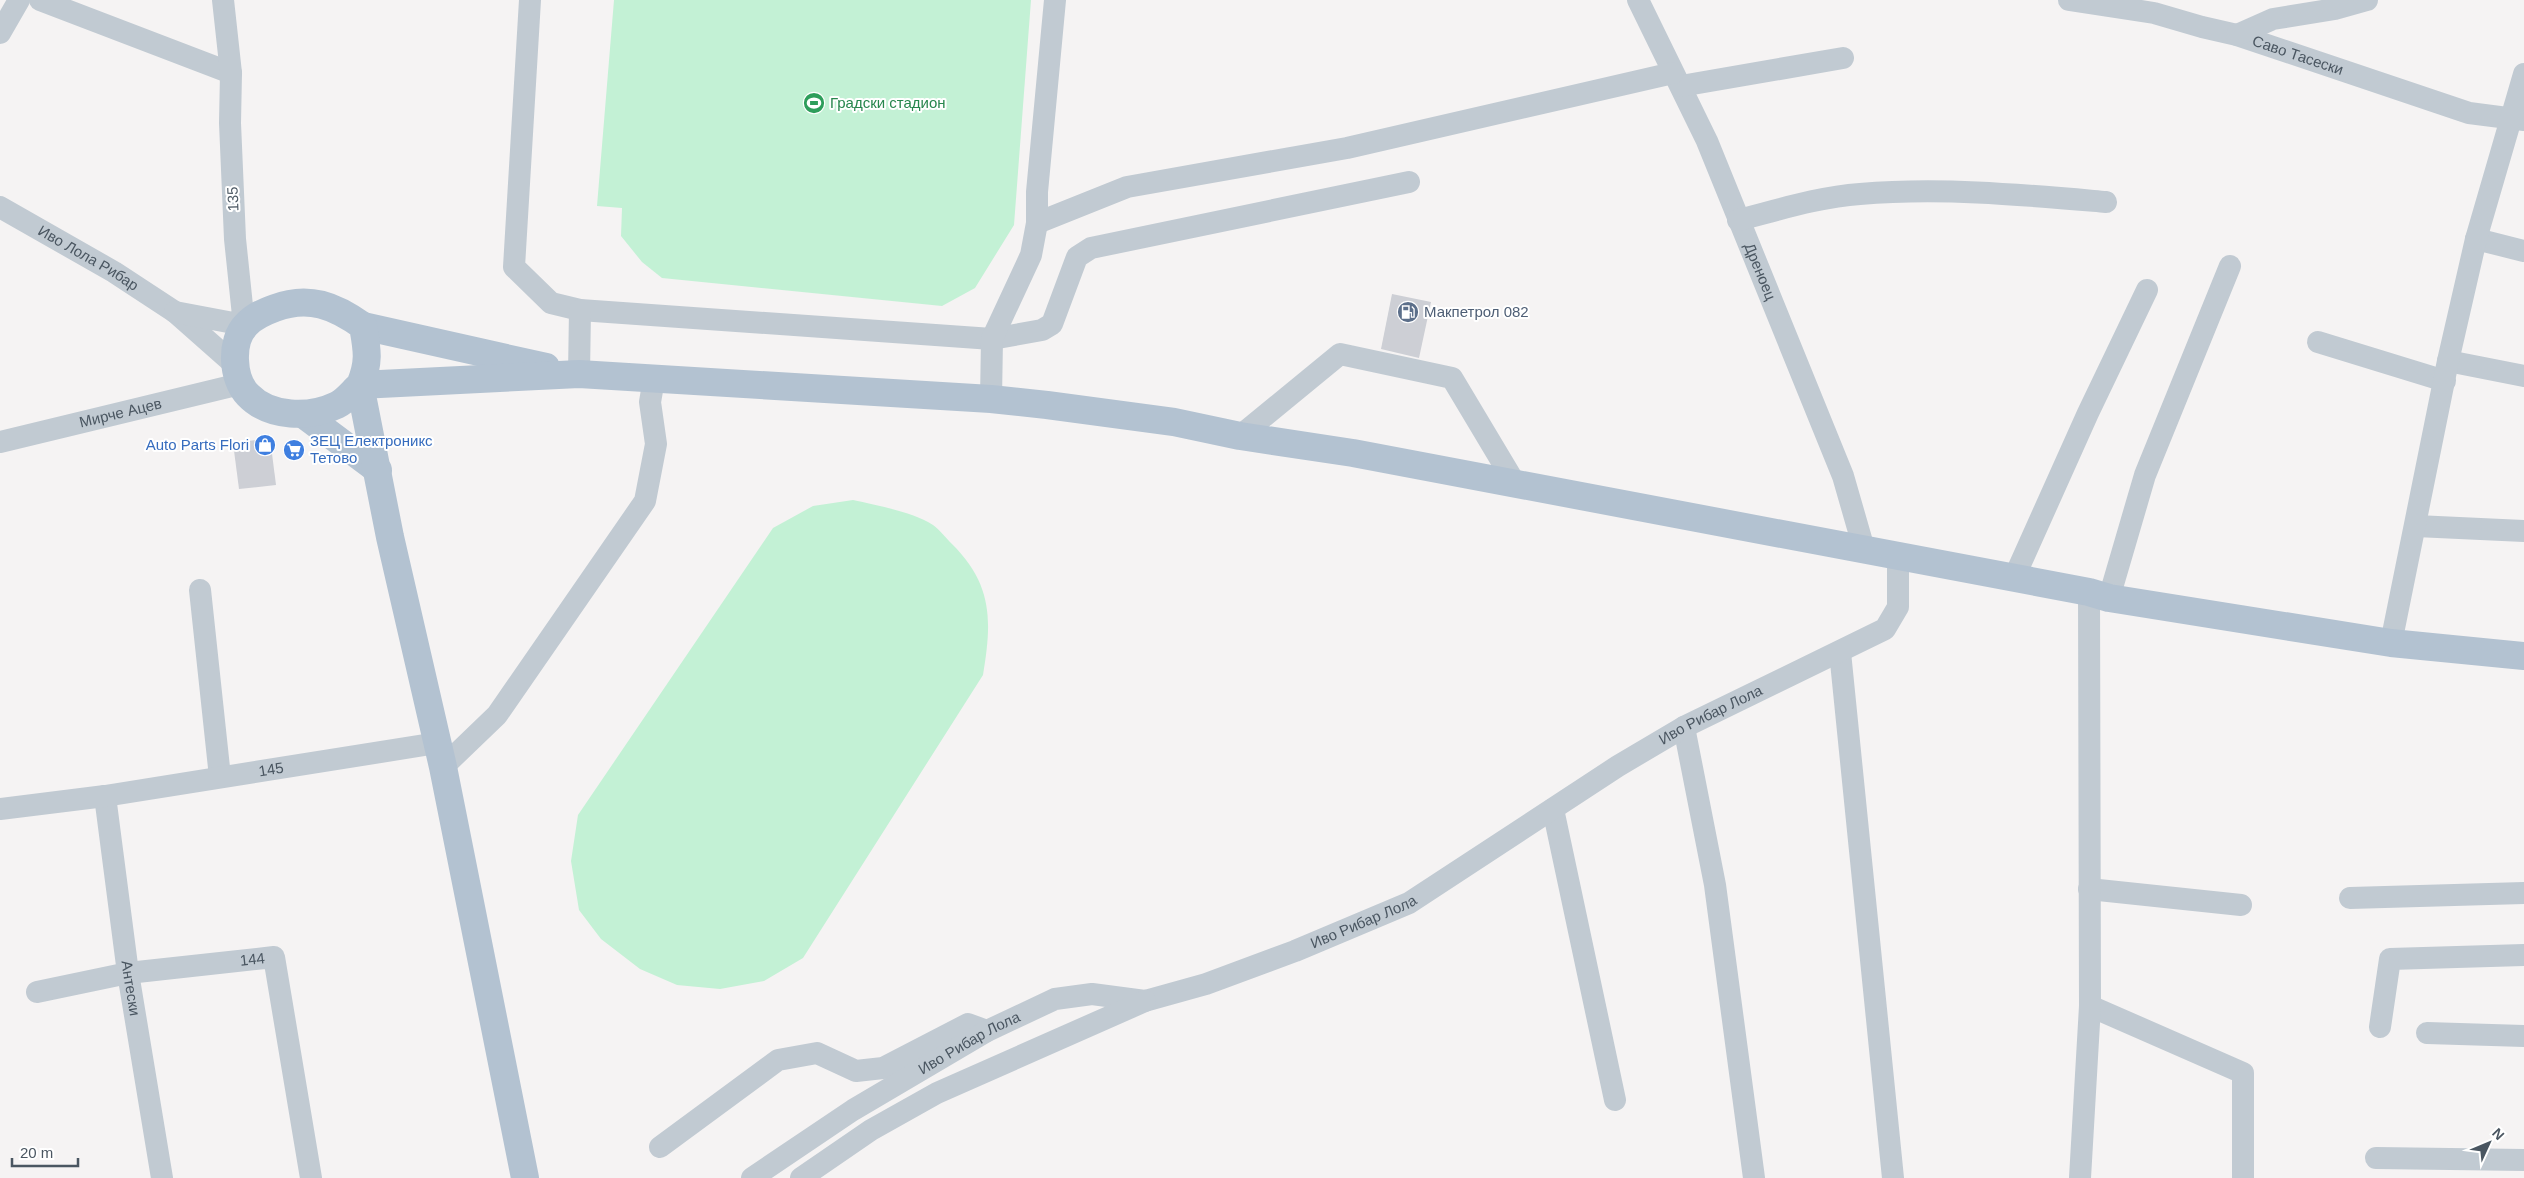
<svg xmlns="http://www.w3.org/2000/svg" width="2524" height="1178" font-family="Arial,sans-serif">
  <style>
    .green { fill: #c3f1d5 }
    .building { fill: #cdcfd5 }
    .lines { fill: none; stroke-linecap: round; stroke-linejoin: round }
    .minor { stroke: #c1cad2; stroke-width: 22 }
    .major { stroke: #b3c2d1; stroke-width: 28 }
    .labels { text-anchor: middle; stroke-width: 4; stroke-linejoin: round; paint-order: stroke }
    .street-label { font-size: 15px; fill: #4a5661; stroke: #fff }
    .leisure-label { font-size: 15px; fill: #27864d; stroke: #fff; text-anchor: start }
    .service-label { font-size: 15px; fill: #4e5e75; stroke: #fff; text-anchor: start }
    .shop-label { font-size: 15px; fill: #366cbe; stroke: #fff; text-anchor: start }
  </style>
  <rect width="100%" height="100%" fill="#f5f3f3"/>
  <!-- green -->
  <g class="green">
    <path d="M614,0h417l-17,225 -39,63 -33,18 -280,-28 -20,-16 -21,-26 1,-28 -25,-2z"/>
    <path d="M853,500c23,5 60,12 80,25 7,5 13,13 19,19 41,41 40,77 31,131l-180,283 -39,23 -44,8 -43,-4 -37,-16 -39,-30 -22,-29 -8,-49 7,-46 195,-287 40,-22z"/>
  </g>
  <!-- building -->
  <g class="building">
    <path d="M1392,294l39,8 -12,56 -38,-9z"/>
    <path d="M270,438l6,47 -37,4 -6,-46z"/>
  </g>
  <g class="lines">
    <!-- minor -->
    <g class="minor">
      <path d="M40,0l191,73"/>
      <path d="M530,0l-16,267 37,36 29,7 412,29 50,-9 10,-6 25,-67 14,-9 318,-66"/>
      <path id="s1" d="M1638,0l69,141 136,335 21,73"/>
      <path id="s2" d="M2069,0l85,13 48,14 35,8 232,78 55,7"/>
      <path d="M0,33l19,-33"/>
      <path d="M2237,35l36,-16 62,-10 32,-9"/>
      <path d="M1681,86l162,-28"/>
      <path id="s3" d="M0,207l114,65 61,40 60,53"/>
      <path d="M1738,220c40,-10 81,-23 122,-26 82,-7 165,1 246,8"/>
      <path d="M1037,223l90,-36 220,-39 326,-75"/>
      <path d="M2476,239l48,12"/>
      <path d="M175,312l69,13 -9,-86 -5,-116 1,-50 -8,-73"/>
      <path d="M2318,342l127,39"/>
      <path d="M2448,361l76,15"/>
      <path d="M579,374l1,-64"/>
      <path d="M991,399l1,-60 39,-84 6,-32v-31l18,-192"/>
      <path d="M1240,436l100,-82 112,24 64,107"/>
      <path id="s4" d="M0,442l240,-58"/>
      <path d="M2416,526l108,5"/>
      <path d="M2014,578l74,-165 59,-123"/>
      <path d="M200,590l20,187"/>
      <path d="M2109,598l36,-123 85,-209"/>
      <path d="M2391,643l57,-282 28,-122 48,-165"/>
      <path d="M1840,652l53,526"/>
      <path d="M1684,727l31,158 39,293"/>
      <path d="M443,767l54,-52 148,-214 11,-57 -6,-42 4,-23"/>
      <path id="s5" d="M105,796l23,177 34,205"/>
      <path id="s6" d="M0,809l105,-13 332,-53"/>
      <path d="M1553,809l62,291"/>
      <path d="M2089,889l152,16"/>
      <path d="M2350,898l174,-5"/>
      <path id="s7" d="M37,992l91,-19 146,-16 37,221"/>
      <path d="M2090,1006l153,67v105"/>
      <path d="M2380,1027l10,-68 134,-4"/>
      <path d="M2427,1033l97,3"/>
      <path d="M660,1147l118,-87 39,-7 39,18 27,-3 85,-44 19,7"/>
      <path d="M2376,1158l148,2"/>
      <path id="s8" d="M752,1178l101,-68 134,-79 68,-32 37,-5 53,7 61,-17 89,-33 114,-48 209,-137 66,-39 201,-98 13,-22v-52"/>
      <path d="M801,1178l70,-48 66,-37 208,-92"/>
      <path d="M2080,1178l10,-172 -1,-414"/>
    </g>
    <!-- major -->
    <g class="major">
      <path d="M363,326l183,41"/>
      <path d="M303,414l75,56"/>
      <path d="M525,1178l-82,-411 -53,-230 -30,-152c10,-23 7,-36 3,-59 -28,-20 -54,-31 -88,-18 -11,4 -21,8 -29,17 -16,16 -14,54 2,70 22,23 62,23 89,10 9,-4 16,-14 23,-20l219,-11 412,25 56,6 127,17 66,14 113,17 736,139 20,6 282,45 133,13"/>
    </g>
  </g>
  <!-- icons -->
  <defs>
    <g id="stadium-disc" transform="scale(1.125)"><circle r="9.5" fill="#2e9e5b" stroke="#fff"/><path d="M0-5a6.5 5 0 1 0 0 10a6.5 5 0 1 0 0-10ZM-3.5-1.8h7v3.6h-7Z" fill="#fff"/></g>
    <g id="fuel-disc" transform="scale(1.125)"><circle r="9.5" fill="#5c6f8a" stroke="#fff"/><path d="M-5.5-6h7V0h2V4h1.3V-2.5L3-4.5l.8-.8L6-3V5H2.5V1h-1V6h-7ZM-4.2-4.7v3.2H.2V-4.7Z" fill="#fff"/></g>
    <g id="shop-disc" transform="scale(1.125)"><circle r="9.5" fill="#3f7fe0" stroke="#fff"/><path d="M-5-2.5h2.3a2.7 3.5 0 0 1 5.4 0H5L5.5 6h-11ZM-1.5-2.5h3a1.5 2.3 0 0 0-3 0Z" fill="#fff"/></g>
    <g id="supermarket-disc" transform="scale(1.125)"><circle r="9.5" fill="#3f7fe0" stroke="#fff"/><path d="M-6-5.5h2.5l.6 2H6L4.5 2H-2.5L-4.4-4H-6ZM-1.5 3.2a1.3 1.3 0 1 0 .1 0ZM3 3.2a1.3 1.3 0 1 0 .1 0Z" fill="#fff"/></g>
  </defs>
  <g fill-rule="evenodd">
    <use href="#stadium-disc" x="814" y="103"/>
    <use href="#fuel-disc" x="1408" y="312"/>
    <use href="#shop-disc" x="265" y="445"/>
    <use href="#supermarket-disc" x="294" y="450"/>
  </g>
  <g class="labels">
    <!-- street labels -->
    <g class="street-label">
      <text dy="5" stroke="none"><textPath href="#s2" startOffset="236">Саво Тасески</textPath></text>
      <text transform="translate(233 199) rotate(-92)" y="5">135</text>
      <text dy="5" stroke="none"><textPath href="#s3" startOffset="102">Иво Лола Рибар</textPath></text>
      <text dy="5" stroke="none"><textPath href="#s1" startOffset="298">Дреноец</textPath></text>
      <text dy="5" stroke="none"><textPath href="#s4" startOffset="124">Мирче Ацев</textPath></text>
      <text dy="5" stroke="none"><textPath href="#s8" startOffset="1081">Иво Рибар Лола</textPath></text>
      <text dy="5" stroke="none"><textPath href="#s6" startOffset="274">145</textPath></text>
      <text dy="5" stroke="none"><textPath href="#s8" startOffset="676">Иво Рибар Лола</textPath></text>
      <text dy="5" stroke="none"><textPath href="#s7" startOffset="218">144</textPath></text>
      <text dy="5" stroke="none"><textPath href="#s5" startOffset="194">Антески</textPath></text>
      <text dy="5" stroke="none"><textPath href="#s8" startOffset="256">Иво Рибар Лола</textPath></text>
    </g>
    <!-- leisure labels -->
    <g class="leisure-label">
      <text x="830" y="108">Градски стадион</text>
    </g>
    <!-- service labels -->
    <g class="service-label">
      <text x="1424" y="317">Макпетрол 082</text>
    </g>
    <!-- shop labels -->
    <g class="shop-label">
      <text x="310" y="446">ЗЕЦ Електроникс<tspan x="310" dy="17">Тетово</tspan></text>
      <text x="249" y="450" text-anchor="end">Auto Parts Flori</text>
    </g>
  </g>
  <!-- north arrow -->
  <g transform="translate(2489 1143) rotate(46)" stroke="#ffffff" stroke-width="4" paint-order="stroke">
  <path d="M0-4L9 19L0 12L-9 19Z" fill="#4a5661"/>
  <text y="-8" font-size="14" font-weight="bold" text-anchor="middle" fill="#4a5661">N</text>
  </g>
  <!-- scale -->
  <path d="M12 1158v8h66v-8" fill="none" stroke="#4a5661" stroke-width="2.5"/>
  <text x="20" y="1158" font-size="15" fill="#4a5661" stroke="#ffffff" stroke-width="4" paint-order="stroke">20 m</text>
</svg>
